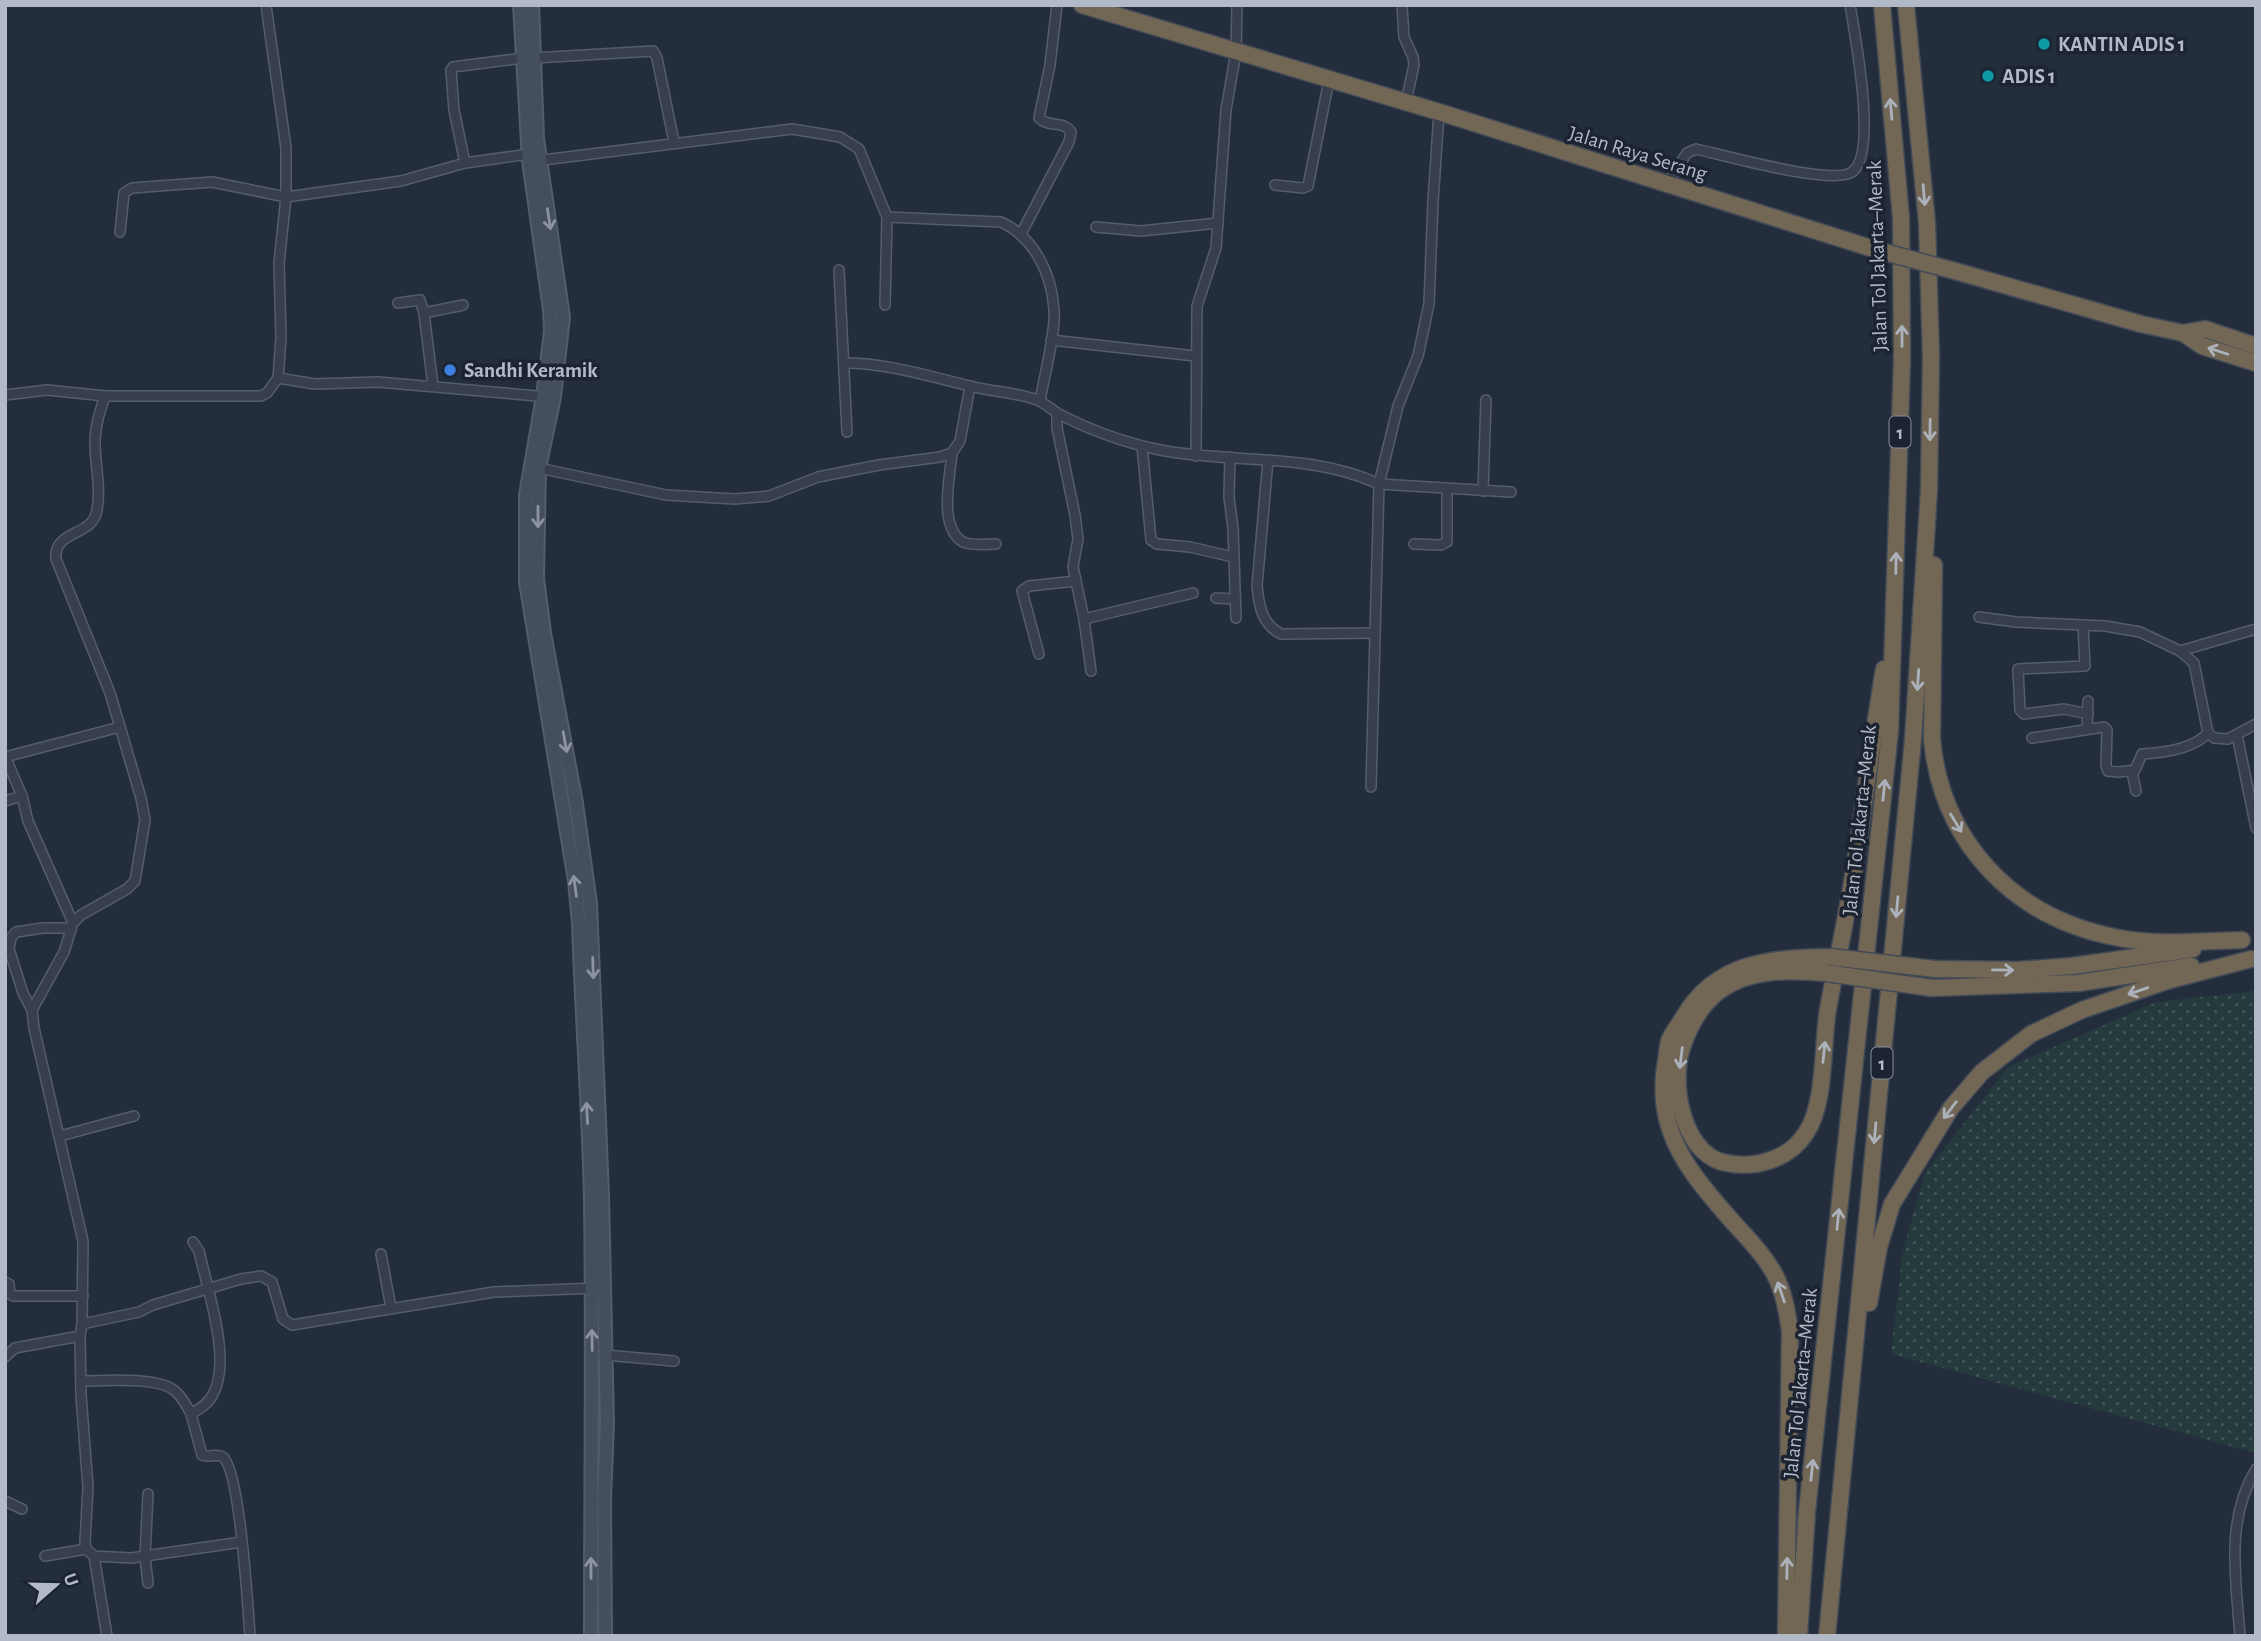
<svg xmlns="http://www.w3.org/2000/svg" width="2261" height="1641" font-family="'Alegreya Sans',sans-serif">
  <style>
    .grass { fill: url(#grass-dots) }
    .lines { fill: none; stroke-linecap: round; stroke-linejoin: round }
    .street-casing { stroke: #555d6a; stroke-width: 12 }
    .secondary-casing { stroke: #555d6a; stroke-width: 16 }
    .highway-casing { stroke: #424a57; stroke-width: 19 }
    .street { stroke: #373f4c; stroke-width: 9 }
    .secondary { stroke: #454e5f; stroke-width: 12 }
    .highway { stroke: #726654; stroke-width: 16 }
    .highway-bridge-casing { stroke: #424a57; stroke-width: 19; stroke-linecap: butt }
    .highway-bridge { stroke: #726654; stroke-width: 16 }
    .oneway { stroke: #acb2bc }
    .oneway2 { stroke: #8c94a3 }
    .culture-dot { fill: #0f9aa8; stroke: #1c2431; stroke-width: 2.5 }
    .shop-dot { fill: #3f7fe0; stroke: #1c2431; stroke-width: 2.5 }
    .labels { text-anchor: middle; stroke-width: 7; stroke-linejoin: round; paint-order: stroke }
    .shield { fill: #1c2431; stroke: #858d9a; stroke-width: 2 }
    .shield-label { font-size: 19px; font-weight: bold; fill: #b2bac7 }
    .poi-label { font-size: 21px; font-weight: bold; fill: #b2bac7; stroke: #1c2431; text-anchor: start }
    .street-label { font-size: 21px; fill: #b2bac7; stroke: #1c2431 }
  </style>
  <defs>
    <pattern id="grass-dots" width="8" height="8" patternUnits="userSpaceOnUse" patternTransform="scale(1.75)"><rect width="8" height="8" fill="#253a3d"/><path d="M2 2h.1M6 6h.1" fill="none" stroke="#425458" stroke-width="1.8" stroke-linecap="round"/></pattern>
  </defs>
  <rect width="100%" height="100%" fill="#232d3c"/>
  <!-- grass -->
  <path class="grass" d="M2256,991v462l-365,-99 11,-98 22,-82 84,-107 148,-65z"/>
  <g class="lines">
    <!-- street casing -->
    <g class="street-casing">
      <g id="street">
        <path d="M266,5l20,143v49l-7,66 2,75 -3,40"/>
        <path d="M1402,5l2,32 9,20 1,8 -8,37"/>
        <path d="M534,58l119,-7 4,7 17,84"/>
        <path d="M535,161l257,-32 48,8 19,12 28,68 -2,88"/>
        <path d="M465,163l-11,-53 -3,-40 2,-3 70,-9"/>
        <path d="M1667,184l20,-31 9,-4c27,6 137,37 156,23 26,-18 3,-137 -2,-167"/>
        <path d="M1275,185l28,3 5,-2 21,-106"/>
        <path d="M887,217l114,5c33,15 51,52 53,88 2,22 -10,67 -14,91"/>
        <path d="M1096,227l45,4 77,-8"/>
        <path d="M120,232l4,-39 8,-5 80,-6 74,15 115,-16 64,-18 64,-9"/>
        <path d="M1021,234l48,-92 2,-10c-7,-12 -23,-4 -32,-14l11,-53 7,-60"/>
        <path d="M839,270l8,162"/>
        <path d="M398,303l22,-3 4,13 39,-8"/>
        <path d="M424,313l9,73"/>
        <path d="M1051,340l144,16"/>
        <path d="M844,363c43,0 84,13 126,23"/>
        <path d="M5,395l42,-5 58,6"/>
        <path d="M1057,413v15l18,87 3,24 -5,28 11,52 7,52"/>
        <path d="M1142,446l9,94 6,4 33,3 43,10"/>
        <path d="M952,453c-2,24 -14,74 11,89 8,4 23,2 33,2"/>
        <path d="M1196,456l1,-150 19,-58 10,-138 10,-58 1,-47"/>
        <path d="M1230,457l-1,40 4,31 3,90"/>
        <path d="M1268,460l-11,126c2,21 5,38 24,48l94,-1"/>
        <path d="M539,468l127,27 69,4 34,-3 49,-19 61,-12 61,-8 12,-4 8,-12 10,-55c22,6 46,6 67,14 8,3 15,10 22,14 31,16 67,29 101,36 72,14 150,2 219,34l132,8"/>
        <path d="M1483,491l3,-91"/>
        <path d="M1414,544l27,1 6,-3v-53"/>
        <path d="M1216,598l18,1"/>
        <path d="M1979,617l37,5 89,4 35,6 40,19 14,12 14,70 6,5 14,1 28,-15"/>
        <path d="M1084,619l109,-26"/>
        <path d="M2083,625l2,41 -67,3 2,41 4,4 40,-5 24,5"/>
        <path d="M2180,651l76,-22"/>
        <path d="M1039,654l-17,-63 7,-5 47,-5"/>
        <path d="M2087,729l1,-28"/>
        <path d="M2237,735l19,93"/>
        <path d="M2032,738l72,-11 3,3 -1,36 2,5 11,1 16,-2 7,-16c21,-1 51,-5 66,-21"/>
        <path d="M5,756l17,40 6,25 45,102"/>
        <path d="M5,757l115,-30"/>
        <path d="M2132,772l4,19"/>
        <path d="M1371,787l8,-303 19,-78 20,-50 11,-52 4,-102 6,-90"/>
        <path d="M5,801l17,-5"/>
        <path d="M9,949l2,-11 5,-6 27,-4h28"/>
        <path d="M5,951l4,-2 14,44 9,17"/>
        <path d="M60,1136l74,-20"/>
        <path d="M193,1242l6,9c8,38 34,111 13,145 -5,9 -13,13 -21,18l11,41c6,3 15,-2 21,2 17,14 25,152 27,179"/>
        <path d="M381,1254l10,54"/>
        <path d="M5,1282l4,2 1,10 3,2h70"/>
        <path d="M82,1324l57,-12 14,-7 88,-26 20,-3 11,6 11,37 9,6 202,-33 102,-4"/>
        <path d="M80,1336l2,-12 1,-83 -49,-213 -2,-18 32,-58 9,-29 8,-8 46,-26 8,-8 10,-61 -4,-22 -31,-105 -54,-134c-3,-28 34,-23 40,-45 6,-22 -1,-49 -1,-71 0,-17 5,-32 10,-47h156l6,-3 11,-15 37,6 63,-2 171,15"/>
        <path d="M605,1355l69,6"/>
        <path d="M5,1357l10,-9 65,-12 1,59 7,92 -3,55 1,7 8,7 37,2 111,-16"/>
        <path d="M81,1381c22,0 77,-5 94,10 7,6 12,15 16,23"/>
        <path d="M148,1494l-3,63 3,26"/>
        <path d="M5,1501l17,8"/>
        <path d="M45,1556l41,-7"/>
        <path d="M94,1556l13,80"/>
        <path d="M2240,1636c-4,-57 -15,-116 16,-167"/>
      </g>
    </g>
    <!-- secondary casing -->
    <g class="secondary-casing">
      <g id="secondary">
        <path d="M520,5l9,156 21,149 1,21 -8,65 -17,99v87l49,299 4,43c3,92 10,184 12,276 2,145 0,291 0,436"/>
        <path d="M532,5l5,133 26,179 -9,80 -15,71 -2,110 7,55 32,170 14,100 12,291 5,230 -3,74 1,138"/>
      </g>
    </g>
    <!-- highway casing -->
    <g class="highway-casing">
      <g id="highway">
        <path d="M1082,5l357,107 438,138"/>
        <path d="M1955,271l186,53 42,9 19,13 54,17"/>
        <path d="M2183,333l22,-4 51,17"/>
        <path d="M1934,565l-2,175c10,102 81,177 182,197 41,9 86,4 128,3"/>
        <path d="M1935,969l83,1 54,-4 121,-17"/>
        <path d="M1826,973c-36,-3 -76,-5 -107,18 -18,14 -30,35 -37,57 -12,34 0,103 40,114 31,8 67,-2 84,-29 20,-29 16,-89 22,-124 9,-49 20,-97 27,-146 10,-65 18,-130 29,-194"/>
        <path d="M1932,988l146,-5 113,-17"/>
        <path d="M1869,1303l10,-56 13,-43 59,-96 31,-36 49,-38 51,-24 88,-30 81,-21"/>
        <path d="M1786,1636l4,-305c-3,-20 -6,-38 -15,-56 -13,-24 -33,-42 -50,-62 -39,-45 -69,-84 -60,-146 2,-8 2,-18 4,-26 3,-8 10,-16 14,-23 33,-57 88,-60 148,-61"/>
        <path d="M1799,1636l8,-125 83,-780 12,-371 -1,-142 -19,-213"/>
        <path d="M1827,1636l86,-896 16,-250 2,-133 -4,-134 -21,-218"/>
      </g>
    </g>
    <!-- street -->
    <use href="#street" class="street"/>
    <!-- secondary -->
    <use href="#secondary" class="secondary"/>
    <!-- highway -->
    <use href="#highway" class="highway"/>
    <!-- highway-bridge casing -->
    <g class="highway-bridge-casing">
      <g id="highway-bridge">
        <path d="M1877,250l78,21"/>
        <path d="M1831,957l104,12"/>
        <path d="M1826,973l106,15"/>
      </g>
    </g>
    <!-- highway-bridge -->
    <use href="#highway-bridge" class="highway-bridge"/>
  </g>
  <!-- one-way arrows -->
  <defs><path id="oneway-shaft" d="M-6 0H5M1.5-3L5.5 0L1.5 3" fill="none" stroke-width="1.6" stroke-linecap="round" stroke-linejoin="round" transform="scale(1.75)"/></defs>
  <g class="oneway">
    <use href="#oneway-shaft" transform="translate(1891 109) rotate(-95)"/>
    <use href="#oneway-shaft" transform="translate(1924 195) rotate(85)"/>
    <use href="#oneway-shaft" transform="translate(1902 336) rotate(-90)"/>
    <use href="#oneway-shaft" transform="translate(2218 351) rotate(-162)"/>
    <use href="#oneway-shaft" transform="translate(1930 430) rotate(91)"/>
    <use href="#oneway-shaft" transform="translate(1896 563) rotate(-89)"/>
    <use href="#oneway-shaft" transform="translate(1918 680) rotate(94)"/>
    <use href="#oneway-shaft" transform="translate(1884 790) rotate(-84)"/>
    <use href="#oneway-shaft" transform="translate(1956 823) rotate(59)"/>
    <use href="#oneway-shaft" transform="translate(1897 907) rotate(95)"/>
    <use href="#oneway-shaft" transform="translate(2003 970) rotate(1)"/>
    <use href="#oneway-shaft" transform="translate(2138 991) rotate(161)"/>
    <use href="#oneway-shaft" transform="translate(1824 1052) rotate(-84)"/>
    <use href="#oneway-shaft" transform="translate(1681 1058) rotate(97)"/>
    <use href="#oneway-shaft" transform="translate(1950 1110) rotate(127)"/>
    <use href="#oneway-shaft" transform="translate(1875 1133) rotate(95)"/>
    <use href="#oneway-shaft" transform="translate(1838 1219) rotate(-84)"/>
    <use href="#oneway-shaft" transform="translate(1781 1292) rotate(-109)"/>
    <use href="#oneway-shaft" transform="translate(1812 1470) rotate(-84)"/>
    <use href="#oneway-shaft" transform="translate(1787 1568) rotate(-89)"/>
  </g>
  <g class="oneway2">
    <use href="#oneway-shaft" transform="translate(549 219) rotate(81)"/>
    <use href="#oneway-shaft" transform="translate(538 517) rotate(90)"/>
    <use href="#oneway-shaft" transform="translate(565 742) rotate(80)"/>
    <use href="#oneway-shaft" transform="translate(575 886) rotate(-98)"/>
    <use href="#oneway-shaft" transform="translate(593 968) rotate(88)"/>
    <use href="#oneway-shaft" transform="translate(587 1113) rotate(-93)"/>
    <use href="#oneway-shaft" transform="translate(592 1340) rotate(-91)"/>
    <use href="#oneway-shaft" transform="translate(591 1568) rotate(-90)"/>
  </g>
  <!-- markers -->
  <g class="culture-dot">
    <circle cx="2044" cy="44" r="7"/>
    <circle cx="1988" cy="76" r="7"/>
  </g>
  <circle class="shop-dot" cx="450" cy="370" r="7"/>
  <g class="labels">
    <!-- shield labels -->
    <g class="shield">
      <rect x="1889.5" y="416.5" width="21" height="31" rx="5"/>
      <rect x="1871.5" y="1047.5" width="21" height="31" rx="5"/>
    </g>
    <g class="shield-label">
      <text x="1900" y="439">1</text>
      <text x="1882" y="1070">1</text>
    </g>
    <!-- poi labels -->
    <g class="poi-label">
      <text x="2058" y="51">KANTIN ADIS 1</text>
      <text x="2002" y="83">ADIS 1</text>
      <text x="464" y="377">Sandhi Keramik</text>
    </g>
    <!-- street labels -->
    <g class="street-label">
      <text transform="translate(1638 153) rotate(17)" y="7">Jalan Raya Serang</text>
      <text transform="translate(1877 256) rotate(-92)" y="7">Jalan Tol Jakarta–Merak</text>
      <text transform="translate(1859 820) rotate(-84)" y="7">Jalan Tol Jakarta–Merak</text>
      <text transform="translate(1800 1383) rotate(-84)" y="7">Jalan Tol Jakarta–Merak</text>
    </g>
  </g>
  <!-- border -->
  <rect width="2261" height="1641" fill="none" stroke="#b2bac7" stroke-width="14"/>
  <!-- north arrow -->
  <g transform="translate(56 1585) rotate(70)" stroke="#1c2431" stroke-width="5" paint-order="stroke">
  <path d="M0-5L12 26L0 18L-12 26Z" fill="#b2bac7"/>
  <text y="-10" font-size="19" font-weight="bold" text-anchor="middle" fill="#b2bac7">U</text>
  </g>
</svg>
